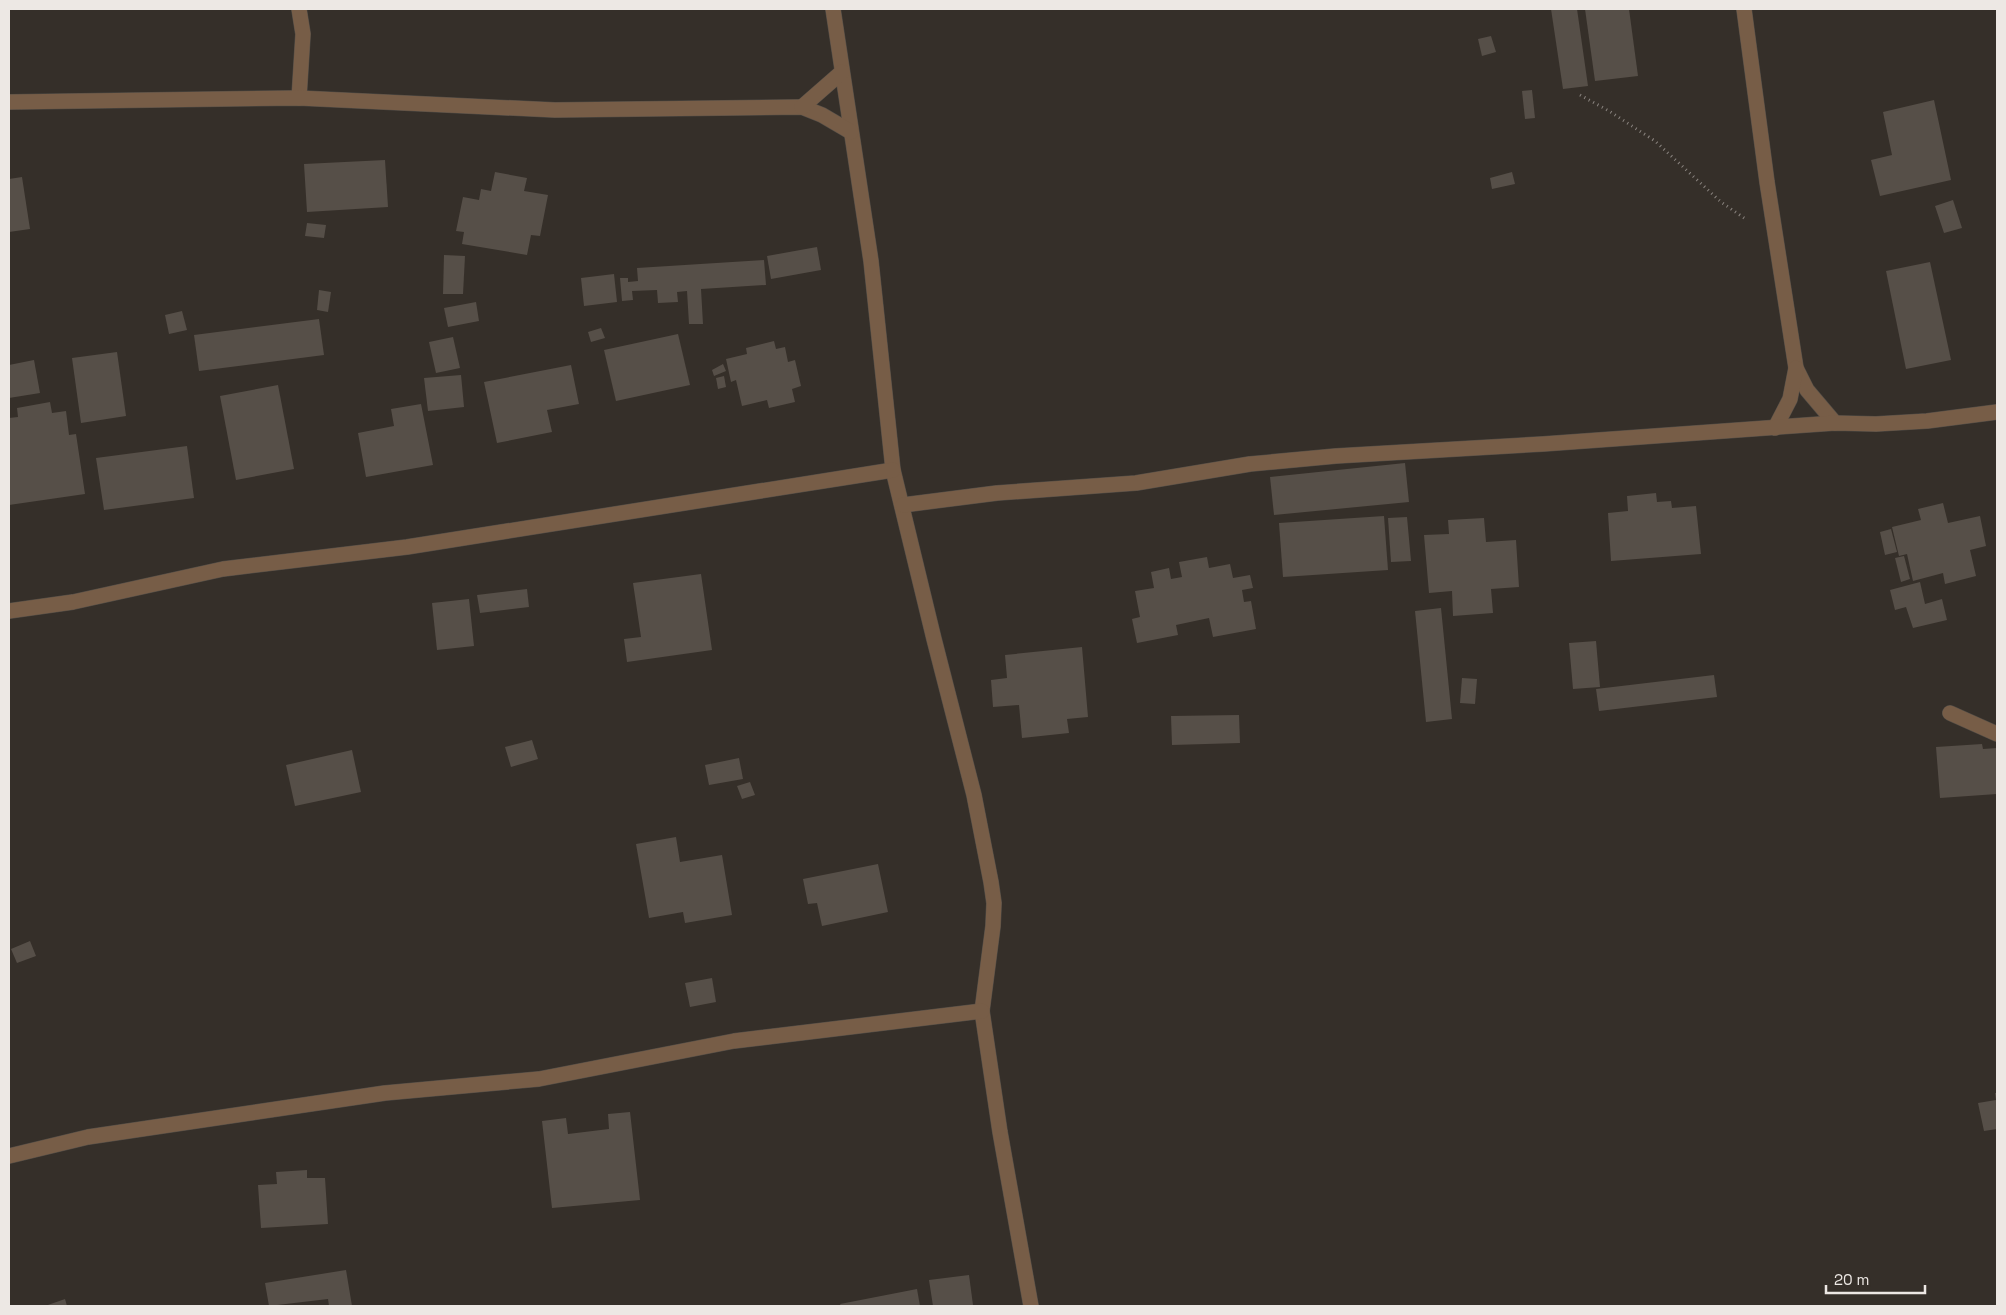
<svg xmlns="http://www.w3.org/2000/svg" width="2006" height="1315" font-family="'Space Grotesk',sans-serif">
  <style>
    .building { fill: #564f48 }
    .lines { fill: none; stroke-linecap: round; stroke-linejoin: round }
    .street-casing { stroke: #524d47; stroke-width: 16 }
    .path { stroke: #8b8580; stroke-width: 3; stroke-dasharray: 1 4; stroke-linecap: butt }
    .street { stroke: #775d47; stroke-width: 15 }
  </style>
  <rect width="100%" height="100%" fill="#352f29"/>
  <!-- building -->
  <g class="building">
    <path d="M1551,9h26l11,77 -25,3z"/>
    <path d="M1585,9h44l9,67 -43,5z"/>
    <path d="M1491,36l5,16 -14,4 -4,-17z"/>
    <path d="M1532,90l3,28 -10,1 -3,-28z"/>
    <path d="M1934,100l17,80 -71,16 -9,-36 21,-5 -9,-43z"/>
    <path d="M385,160l3,47 -81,5 -3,-48z"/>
    <path d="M495,172l32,6 -3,13 24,4 -8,41 -9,-1 -4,20 -65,-11 2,-12 -8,-1 7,-34 16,3 2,-11 10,2z"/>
    <path d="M1512,172l3,12 -23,5 -2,-11z"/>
    <path d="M22,177l8,52 -21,3v-53z"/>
    <path d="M1953,200l9,28 -18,5 -9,-27z"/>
    <path d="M307,223l19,2 -2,13 -19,-2z"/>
    <path d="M817,247l4,23 -50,9 -4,-23z"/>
    <path d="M444,255l21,1 -2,38h-20z"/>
    <path d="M764,260l2,25 -65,4 2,35h-14l-2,-33 -10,1 1,10 -20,1 -1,-13 -25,1 1,9 -11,1 -2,-23h8v4l10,-1 -1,-13z"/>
    <path d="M1930,262l21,98 -45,9 -20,-98z"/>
    <path d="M614,274l3,28 -33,4 -3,-28z"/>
    <path d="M319,290l12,2 -3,20 -11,-2z"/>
    <path d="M476,302l3,19 -31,6 -4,-19z"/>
    <path d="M182,311l5,19 -18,4 -4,-19z"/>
    <path d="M319,319l5,36 -125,16 -5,-36z"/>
    <path d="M601,328l4,10 -14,4 -3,-10z"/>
    <path d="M678,334l12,51 -74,16 -12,-51z"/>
    <path d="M453,337l7,31 -24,5 -7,-31z"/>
    <path d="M774,341l2,8 9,-2 3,15 7,-2 6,26 -9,3 3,13 -26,6 -2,-8 -25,6 -6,-26 -5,2 -5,-23 21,-5 -1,-6z"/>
    <path d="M117,352l9,64 -45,7 -9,-65z"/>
    <path d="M34,360l6,33 -31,5v-33z"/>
    <path d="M723,364l3,7 -12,5 -2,-6z"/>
    <path d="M571,365l8,39 -32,6 5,22 -55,11 -13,-61z"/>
    <path d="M461,375l3,32 -36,4 -4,-33z"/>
    <path d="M724,376l2,11 -8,2 -2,-11z"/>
    <path d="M278,385l16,84 -58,11 -16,-84z"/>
    <path d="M50,402l2,11 14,-2 3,24 7,-1 9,60 -76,11v-87l9,-1 -1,-9z"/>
    <path d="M421,404l12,61 -67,12 -8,-44 36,-7 -3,-17z"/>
    <path d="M187,446l7,52 -90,12 -8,-52z"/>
    <path d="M1405,463l4,39 -135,13 -4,-38z"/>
    <path d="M1656,493l1,9 14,-1 1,7 24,-2 5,48 -90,7 -3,-48 20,-2 -1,-15z"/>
    <path d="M1943,503l5,20 32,-7 6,30 -16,4 6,26 -31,8 -2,-11 -30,8 -6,-27 -8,2 -7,-29 29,-7 -3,-11z"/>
    <path d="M1384,516l4,54 -105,7 -4,-54z"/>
    <path d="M1407,517l4,44 -20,1 -3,-44z"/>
    <path d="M1484,518l2,24 30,-2 3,47 -28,2 2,24 -40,3 -1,-25 -23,2 -5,-58 25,-1 -1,-14z"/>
    <path d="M1891,529l6,23 -12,3 -5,-23z"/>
    <path d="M1904,556l6,23 -9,3 -6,-24z"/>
    <path d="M1207,557l2,11 21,-4 3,14 17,-3 3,13 -11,2 2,12 7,-1 5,28 -43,8 -4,-19 -33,7 2,10 -41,8 -5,-24 8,-2 -5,-26 19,-3 -3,-16 18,-4 2,11 11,-2 -3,-15z"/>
    <path d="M701,574l11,76 -85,12 -3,-23 17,-2 -8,-54z"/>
    <path d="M1920,582l5,22 17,-5 5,21 -34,8 -7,-21 -11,3 -5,-20z"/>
    <path d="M527,589l2,18 -49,6 -3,-18z"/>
    <path d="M469,599l5,47 -37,4 -5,-47z"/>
    <path d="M1441,608l11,111 -26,3 -11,-111z"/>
    <path d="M1596,641l4,46 -27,2 -4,-46z"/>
    <path d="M1082,647l6,70 -21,2 2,14 -47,5 -3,-33 -26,2 -2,-27 16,-2 -2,-23z"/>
    <path d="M1714,675l3,22 -118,14 -3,-22z"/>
    <path d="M1462,678l15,1 -2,25 -15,-1z"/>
    <path d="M1239,715l1,28 -68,2 -1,-29z"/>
    <path d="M532,740l6,19 -27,8 -6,-20z"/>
    <path d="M1982,744l1,5 14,-1v46l-57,4 -4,-51z"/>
    <path d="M352,750l9,42 -66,14 -9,-41z"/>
    <path d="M739,758l4,21 -34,6 -4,-20z"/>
    <path d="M750,782l5,13 -13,4 -5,-13z"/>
    <path d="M676,837l4,25 42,-7 10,60 -47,8 -2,-11 -34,6 -13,-74z"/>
    <path d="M878,864l10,48 -66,14 -5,-23 -9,1 -5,-25z"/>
    <path d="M30,941l6,15 -19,7 -6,-14z"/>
    <path d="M712,978l4,24 -26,5 -5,-24z"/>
    <path d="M1995,1093h2v36l-13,2 -6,-28 18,-3z"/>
    <path d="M630,1112l10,88 -88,8 -10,-87 24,-3 2,16 41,-5 -1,-15z"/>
    <path d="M307,1170v8h18l3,46 -67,4 -3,-43 19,-1 -1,-12z"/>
    <path d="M346,1270l6,36h-23l-1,-7 -59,7 -4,-23z"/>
    <path d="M969,1275l4,30 -40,1 -4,-26z"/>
    <path d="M917,1289l3,17h-79l-1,-2z"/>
    <path d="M65,1299l2,7h-22z"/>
  </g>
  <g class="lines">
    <!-- street casing -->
    <g class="street-casing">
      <g id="street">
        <path d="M299,9l4,25 -4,64"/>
        <path d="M833,9l38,252 22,209 41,169 40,156 17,87 3,21 -1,23 -11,85 18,121 31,174"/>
        <path d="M1744,9l23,173 29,186 11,22 28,33"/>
        <path d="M9,102l290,-4 256,12 247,-3 20,8 29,17"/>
        <path d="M802,107l40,-35"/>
        <path d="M1775,428l15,-29 6,-31"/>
        <path d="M903,505l94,-12 139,-10 114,-19 86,-8 207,-12 292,-21 41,1 51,-3 70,-9"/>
        <path d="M9,611l64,-9 150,-33 184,-22 486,-77"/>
        <path d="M1950,713l47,21"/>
        <path d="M9,1156l79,-19 297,-44 154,-14 195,-38 248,-30"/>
      </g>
    </g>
    <!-- path -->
    <path class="path" d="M1580,95l29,16 46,30 66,61 26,18"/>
    <!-- street -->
    <use href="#street" class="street"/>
  </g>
  <!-- border -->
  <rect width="2006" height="1315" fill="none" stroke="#ede8e4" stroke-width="20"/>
  <!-- scale -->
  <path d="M1826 1285v8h99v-8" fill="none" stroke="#ede8e4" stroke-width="2.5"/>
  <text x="1834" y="1285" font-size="15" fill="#ede8e4" stroke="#352f29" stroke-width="4" paint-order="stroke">20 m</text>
</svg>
